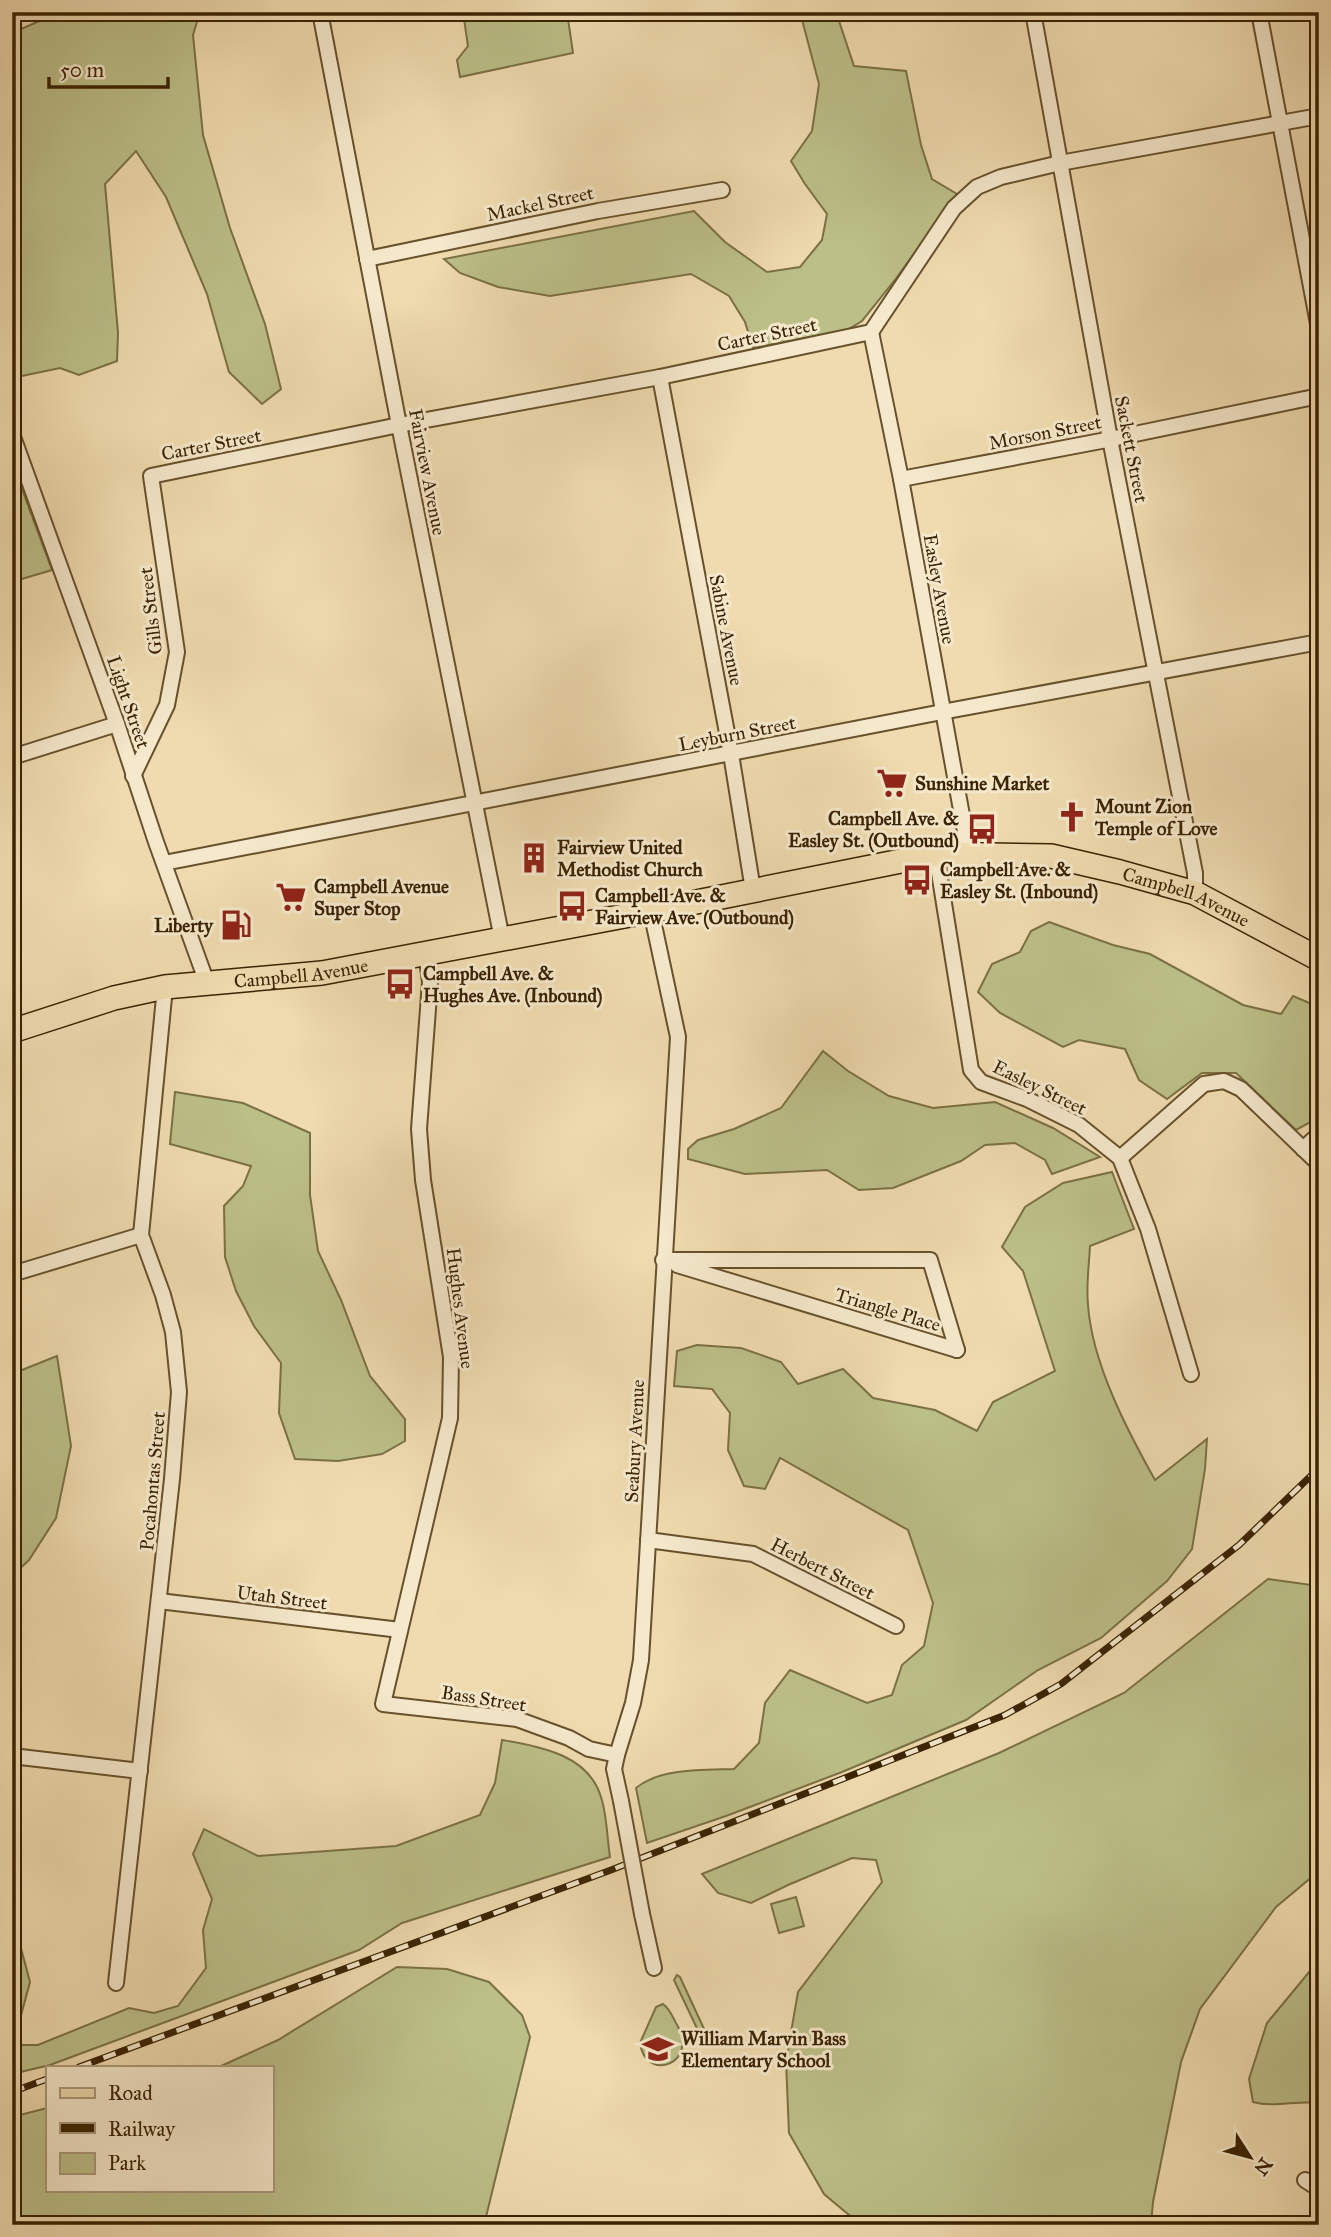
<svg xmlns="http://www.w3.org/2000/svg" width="1331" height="2237" font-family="'IM FELL Great Primer',serif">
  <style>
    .green { fill: #bcbf88; stroke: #7b7144; stroke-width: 2 }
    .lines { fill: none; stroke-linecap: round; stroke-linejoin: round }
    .minor-casing { stroke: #67512c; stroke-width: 18 }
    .primary-casing { stroke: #3a2301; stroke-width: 26 }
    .minor { stroke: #f5e8cb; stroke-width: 14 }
    .primary { stroke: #efdbaf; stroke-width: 23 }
    .rail-casing { stroke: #3a2301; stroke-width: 7 }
    .rail { stroke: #f5e8cb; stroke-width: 4.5; stroke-dasharray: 13; stroke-linecap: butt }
    .minor-bridge-casing { stroke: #67512c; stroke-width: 18; stroke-linecap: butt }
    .minor-bridge { stroke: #f5e8cb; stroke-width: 14 }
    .labels { text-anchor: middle; stroke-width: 6; stroke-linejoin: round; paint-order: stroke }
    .street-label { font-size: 19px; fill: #3a2301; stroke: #f5e8cb }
    .poi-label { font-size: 19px; font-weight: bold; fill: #3a2301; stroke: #f5e8cb; text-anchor: start }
  </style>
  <rect width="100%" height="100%" fill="#efdbaf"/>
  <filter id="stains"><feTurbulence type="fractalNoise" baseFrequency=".00286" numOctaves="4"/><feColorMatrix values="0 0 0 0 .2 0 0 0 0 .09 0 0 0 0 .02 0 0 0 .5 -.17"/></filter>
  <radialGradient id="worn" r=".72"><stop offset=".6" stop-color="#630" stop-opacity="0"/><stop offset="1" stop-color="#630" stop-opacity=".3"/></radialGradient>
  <!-- green -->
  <g class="green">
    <path d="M60,12h140l-7,23 10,100 27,93 35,96 16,65 -19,15 -33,-32 -22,-78 -41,-97 -30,-46 -31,33 13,149 -1,28 -38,14 -19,-7 -48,10v-345z"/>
    <path d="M463,12h104l6,41 -113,24 -3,-17 11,-14z"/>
    <path d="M800,12h36l18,54 52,5 15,74 11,34 25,15 -62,86 -33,41 -15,9 -94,18 -8,-26 -16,-26 -38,-22 -141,22 -52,-9 -38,-14 -16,-14 250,-48 31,31 42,30 33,-5 22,-27 5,-26 -22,-30 -14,-23 21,-30 7,-47z"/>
    <path d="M12,462l40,108 -40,12z"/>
    <path d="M1049,922l64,23 37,9 93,51 38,9 12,-18 26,11 -1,111 -22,12 -60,-57h-34l-35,26 -28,-19 -14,-31 -46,-9 -16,7 -63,-34 -22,-21 14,-28 28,-12 11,-21z"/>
    <path d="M823,1051l25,20 41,25 44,12 62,-6 58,26 47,29 -48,17 -7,-14 -30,-17 -30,2 -24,16 -68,27 -34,2 -32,-20 -82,4 -57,-15v-10l10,-9 36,-11 47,-21z"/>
    <path d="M175,1092l68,11 67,30v62l8,56 23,49 29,76 35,43v22l-23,13 -44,7 -43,-2 -16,-46 2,-50 -27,-37 -18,-35 -11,-34 -1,-51 19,-20 8,-20 -81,-22z"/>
    <path d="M1112,1172l22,57 -44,17c-1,19 -4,40 -2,59 4,58 39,125 67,175l52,-41 -2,30 -13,80 -25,32 -66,57 -63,32 -72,50 -124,52 -116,44 -79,27 -11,-55c24,-20 68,-18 98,-19l25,-26 6,-40 25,-33 77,33 25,-8 10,-30 22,-19 9,-43 -25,-73 -128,-72 -15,31 -21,-3 -16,-36 2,-37 -18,-24 -38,-3 3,-35 20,-6 44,3 40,14 17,22 45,-15 30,29 62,12 42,21 16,-29 62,-31 -32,-100 -21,-24 23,-40 38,-24z"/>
    <path d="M57,1356l14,90 -15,72 -27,42 -17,16v-202z"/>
    <path d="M1268,1579l51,7v285l-43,36 -76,102 -19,53 -28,140 -2,23h-290l-37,-31 -35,-61 -3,-72 12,-69 84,-110 -6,-22 -24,-2 -64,27 -37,18 -33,-10 -16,-19 297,-121 125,-60z"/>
    <path d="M502,1740c38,7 86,14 99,57 6,18 6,41 9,60l-208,66 -43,27 -309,115 -38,9v-139l6,2 12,45 -17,63h25l91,-37 25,5 24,-7 28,-38 -3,-38 9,-31 -19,-45 11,-25 54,27 138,-10 84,-31 15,-32z"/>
    <path d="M796,1897l8,29 -25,7 -8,-29z"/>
    <path d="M1319,1960v143c-22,-3 -45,5 -66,-1l-4,-23 18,-56z"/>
    <path d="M397,1967l50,2 42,13 33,33 8,22 -46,188h-472v-108l35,-9v82h224v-123h-52l59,-27z"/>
    <path d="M677,1975l3,2 25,54 18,3v2l-12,8 -8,-3 -29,-61z"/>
    <path d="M663,2004c7,5 9,12 13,19 25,40 -30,61 -36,20l16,-36z"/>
  </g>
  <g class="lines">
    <!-- minor casing -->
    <g class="minor-casing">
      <g id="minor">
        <path d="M320,12l79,413 103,514"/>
        <path d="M1033,12l77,427 85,434v20"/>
        <path d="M1259,12l60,317"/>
        <path d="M367,259l231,-48 124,-21"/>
        <path d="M871,332l30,147 68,375"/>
        <path d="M660,377l71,377 22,136"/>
        <path d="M12,434l105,290 39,118 51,141"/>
        <path d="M901,479l200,-38 218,-45"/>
        <path d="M12,757l105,-33"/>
        <path d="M133,776l34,-71 10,-53 -26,-176 248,-51 261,-48 211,-45 83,-124 23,-21 24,-10 59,-14 259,-47"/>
        <path d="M936,854l35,216 10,12 46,17 52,26 41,33 28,71 43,145"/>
        <path d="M164,863l778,-151 377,-70"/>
        <path d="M426,953l4,29 -11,147 4,51 28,177 -1,61 -67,286 134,15 52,19 20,11 28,6"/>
        <path d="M1303,1149l16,-15"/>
        <path d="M1120,1158l84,-74 20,-3 17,8 78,75"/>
        <path d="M663,1260h267l27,90"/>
        <path d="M677,1265l280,85"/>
        <path d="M12,1274l129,-39"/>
        <path d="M648,1540l105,14 143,72"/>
        <path d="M159,1601l241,29"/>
        <path d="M12,1756l128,15"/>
        <path d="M621,1801l-7,-32 3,-14 16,-52 8,-43 37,-623 -27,-126"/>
        <path d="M642,1914l12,54"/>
        <path d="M116,1983l56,-504 7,-87 -6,-60 -10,-37 -22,-60 24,-248"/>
        <path d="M1305,2180l14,9"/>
      </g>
    </g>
    <!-- primary casing -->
    <g class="primary-casing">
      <g id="primary">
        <path id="s1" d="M12,1031l102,-33 51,-11 157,-14 329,-62 285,-57 115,2 69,16 75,21 124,66"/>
      </g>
    </g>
    <!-- minor -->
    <use href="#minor" class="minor"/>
    <!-- primary -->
    <use href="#primary" class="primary"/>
    <!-- rail casing -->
    <g class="rail-casing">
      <g id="rail">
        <path d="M79,2067l532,-197 394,-155 56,-31 178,-139 80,-77"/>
        <path d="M12,2092l35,-13"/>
      </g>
    </g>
    <!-- rail -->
    <use href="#rail" class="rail"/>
    <!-- minor-bridge casing -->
    <g class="minor-bridge-casing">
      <path id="minor-bridge" d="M621,1801l21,113"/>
    </g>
    <!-- minor-bridge -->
    <use href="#minor-bridge" class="minor-bridge"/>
  </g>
  <!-- icons -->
  <defs>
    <g id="supermarket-bare" transform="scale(2.415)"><path d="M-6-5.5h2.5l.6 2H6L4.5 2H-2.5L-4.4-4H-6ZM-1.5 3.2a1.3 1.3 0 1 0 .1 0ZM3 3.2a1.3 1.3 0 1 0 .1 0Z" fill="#8f2418" stroke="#f5e8cb" stroke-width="2.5" paint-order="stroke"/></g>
    <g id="church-bare" transform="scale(2.415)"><path d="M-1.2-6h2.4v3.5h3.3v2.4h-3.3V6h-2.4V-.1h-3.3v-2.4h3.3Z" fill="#8f2418" stroke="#f5e8cb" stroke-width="2.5" paint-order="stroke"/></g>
    <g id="bus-bare" transform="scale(2.415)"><path d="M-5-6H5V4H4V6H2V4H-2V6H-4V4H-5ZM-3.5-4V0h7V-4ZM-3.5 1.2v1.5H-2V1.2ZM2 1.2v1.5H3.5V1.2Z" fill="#8f2418" stroke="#f5e8cb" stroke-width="2.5" paint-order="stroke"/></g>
    <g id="building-bare" transform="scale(2.415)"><path d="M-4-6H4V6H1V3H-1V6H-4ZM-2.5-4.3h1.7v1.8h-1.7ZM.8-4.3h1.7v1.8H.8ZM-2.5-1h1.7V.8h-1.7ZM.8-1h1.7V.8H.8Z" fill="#8f2418" stroke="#f5e8cb" stroke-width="2.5" paint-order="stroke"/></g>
    <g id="fuel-bare" transform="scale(2.415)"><path d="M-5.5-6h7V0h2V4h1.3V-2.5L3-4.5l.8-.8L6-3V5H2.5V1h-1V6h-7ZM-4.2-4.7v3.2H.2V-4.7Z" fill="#8f2418" stroke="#f5e8cb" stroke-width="2.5" paint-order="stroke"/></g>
    <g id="school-bare" transform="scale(2.415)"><path d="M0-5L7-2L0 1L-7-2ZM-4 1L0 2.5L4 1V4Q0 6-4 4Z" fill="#8f2418" stroke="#f5e8cb" stroke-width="2.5" paint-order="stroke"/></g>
  </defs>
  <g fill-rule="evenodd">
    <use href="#supermarket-bare" x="892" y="783"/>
    <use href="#church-bare" x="1072" y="817"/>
    <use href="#bus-bare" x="982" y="829"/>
    <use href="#building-bare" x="534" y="858"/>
    <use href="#bus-bare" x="917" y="880"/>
    <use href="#supermarket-bare" x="291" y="897"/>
    <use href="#bus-bare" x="572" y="906"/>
    <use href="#fuel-bare" x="236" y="925"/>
    <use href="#bus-bare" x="400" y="984"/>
    <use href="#school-bare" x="658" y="2049"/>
  </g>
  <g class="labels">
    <!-- street labels -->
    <g class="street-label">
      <text transform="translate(540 203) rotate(-12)" y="7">Mackel Street</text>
      <text transform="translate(767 334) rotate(-12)" y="7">Carter Street</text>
      <text transform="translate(1045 432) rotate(-11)" y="7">Morson Street</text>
      <text transform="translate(211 444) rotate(-11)" y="7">Carter Street</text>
      <text transform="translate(1132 449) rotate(79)" y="7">Sackett Street</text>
      <text transform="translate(428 472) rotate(79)" y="7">Fairview Avenue</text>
      <text transform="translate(940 589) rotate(80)" y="7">Easley Avenue</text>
      <text transform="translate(150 611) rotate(-97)" y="7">Gills Street</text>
      <text transform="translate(727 630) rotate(79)" y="7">Sabine Avenue</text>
      <text transform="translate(129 702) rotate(71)" y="7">Light Street</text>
      <text transform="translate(737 733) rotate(-11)" y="7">Leyburn Street</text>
      <text dy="7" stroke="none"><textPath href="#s1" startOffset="1199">Campbell Avenue</textPath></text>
      <text dy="7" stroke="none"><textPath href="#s1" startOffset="296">Campbell Avenue</textPath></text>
      <text transform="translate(1040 1087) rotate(26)" y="7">Easley Street</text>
      <text transform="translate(461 1308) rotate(83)" y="7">Hughes Avenue</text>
      <text transform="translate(888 1309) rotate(17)" y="7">Triangle Place</text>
      <text transform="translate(634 1441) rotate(-87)" y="7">Seabury Avenue</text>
      <text transform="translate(152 1481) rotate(-85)" y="7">Pocahontas Street</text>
      <text transform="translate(823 1568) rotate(27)" y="7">Herbert Street</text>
      <text transform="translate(282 1597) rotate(7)" y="7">Utah Street</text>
      <text transform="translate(484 1698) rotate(9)" y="7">Bass Street</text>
    </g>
    <!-- poi labels -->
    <g class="poi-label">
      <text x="915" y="790">Sunshine Market</text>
      <text x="1095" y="813">Mount Zion<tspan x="1095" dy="22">Temple of Love</tspan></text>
      <text x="959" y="825" text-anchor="end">Campbell Ave. &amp;<tspan x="959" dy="22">Easley St. (Outbound)</tspan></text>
      <text x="557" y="854">Fairview United<tspan x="557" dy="22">Methodist Church</tspan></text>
      <text x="940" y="876">Campbell Ave. &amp;<tspan x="940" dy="22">Easley St. (Inbound)</tspan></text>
      <text x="314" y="893">Campbell Avenue<tspan x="314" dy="22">Super Stop</tspan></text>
      <text x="595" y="902">Campbell Ave. &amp;<tspan x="595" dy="22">Fairview Ave. (Outbound)</tspan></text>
      <text x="213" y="932" text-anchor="end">Liberty</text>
      <text x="423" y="980">Campbell Ave. &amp;<tspan x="423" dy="22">Hughes Ave. (Inbound)</tspan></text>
      <text x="681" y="2045">William Marvin Bass<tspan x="681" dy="22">Elementary School</tspan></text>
    </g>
  </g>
  <!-- margin -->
  <rect width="1331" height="2237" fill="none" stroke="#efdbaf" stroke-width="42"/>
  <rect x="14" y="14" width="1303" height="2209" fill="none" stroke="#3a2301" stroke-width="3.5"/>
  <rect x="21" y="21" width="1289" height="2195" fill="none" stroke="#3a2301" stroke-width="2"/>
  <!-- legend -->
  <rect x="46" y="2066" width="228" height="126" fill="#f5e8cb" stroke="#aa997a" stroke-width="2"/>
  <rect x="60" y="2088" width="35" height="10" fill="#efdbaf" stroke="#aa997a" stroke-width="2"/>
  <text x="108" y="2100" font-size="21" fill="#3a2301">Road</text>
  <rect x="60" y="2123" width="35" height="10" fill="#3a2301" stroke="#aa997a" stroke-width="2"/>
  <text x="108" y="2136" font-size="21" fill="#3a2301">Railway</text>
  <rect x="60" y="2153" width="35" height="21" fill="#bcbf88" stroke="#aa997a" stroke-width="2"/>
  <text x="108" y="2170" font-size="21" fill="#3a2301">Park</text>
  <!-- north arrow -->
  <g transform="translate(1250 2157) rotate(126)" stroke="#f5e8cb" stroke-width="5" paint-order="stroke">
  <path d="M0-5L12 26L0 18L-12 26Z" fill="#3a2301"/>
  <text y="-10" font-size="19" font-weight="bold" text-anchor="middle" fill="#3a2301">N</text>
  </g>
  <!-- scale -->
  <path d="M49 77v10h119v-10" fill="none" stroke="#3a2301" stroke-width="3.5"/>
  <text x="60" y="77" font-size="21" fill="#3a2301" stroke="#f5e8cb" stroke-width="5" paint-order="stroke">50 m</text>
  <rect width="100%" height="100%" filter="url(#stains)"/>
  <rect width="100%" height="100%" fill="url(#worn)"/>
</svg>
